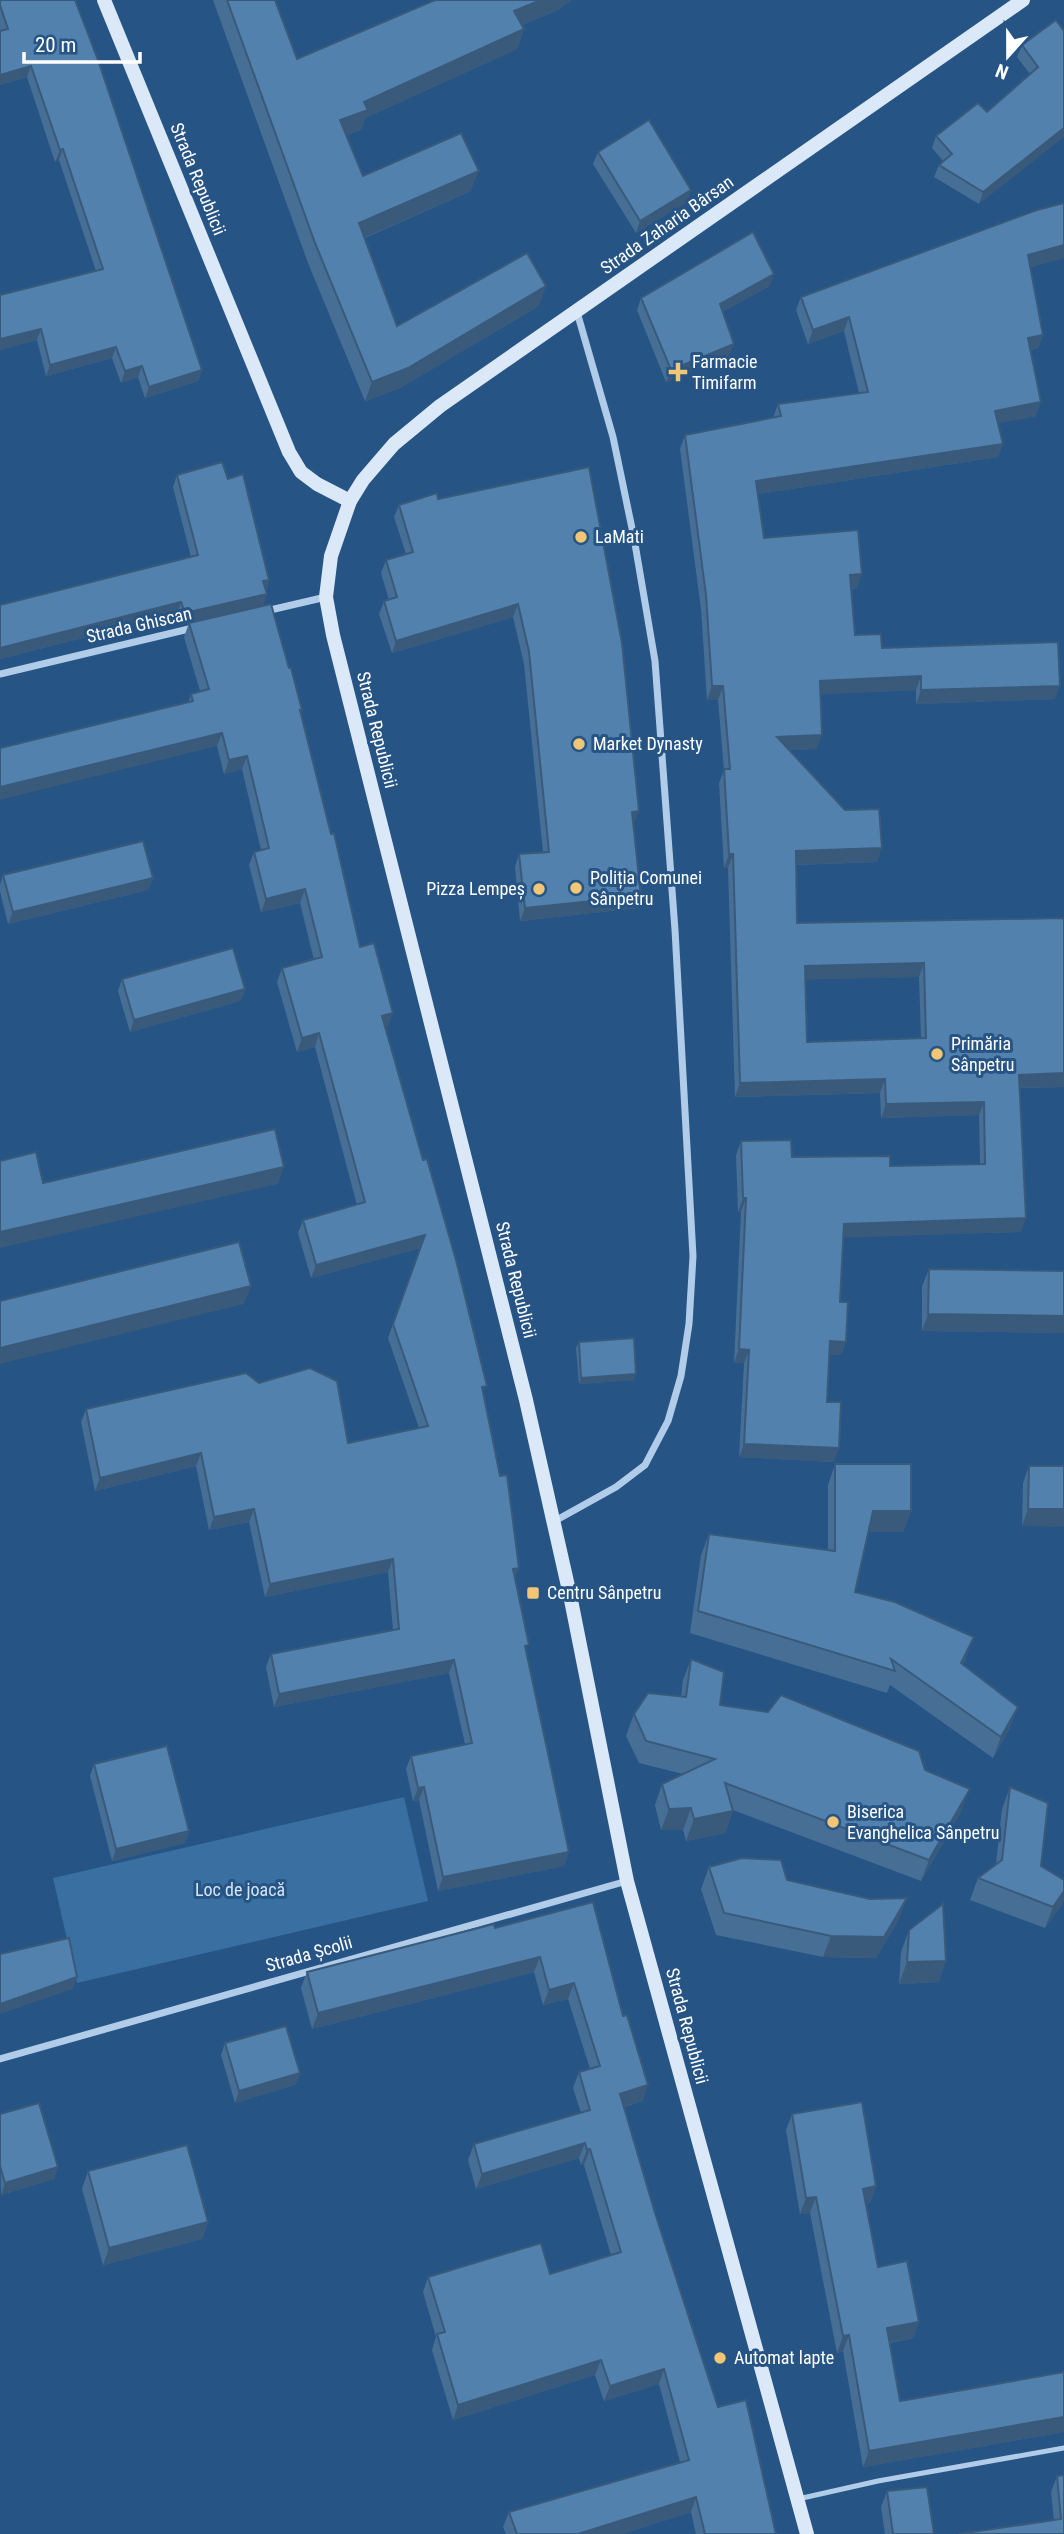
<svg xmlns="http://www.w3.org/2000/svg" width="1064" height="2534" font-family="'Roboto Condensed',sans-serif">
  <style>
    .green { fill: #3a6fa1 }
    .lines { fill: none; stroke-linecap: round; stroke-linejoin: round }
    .lane { stroke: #b0cce8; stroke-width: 5 }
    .street { stroke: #b0cce8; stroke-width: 7 }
    .secondary { stroke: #dae8f7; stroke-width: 14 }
    .wall { fill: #476f96; fill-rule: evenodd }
    .shaded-wall { fill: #395a7a }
    .building { fill: #5281ae; stroke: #395a7a; stroke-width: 2; fill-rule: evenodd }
    .poi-dot { fill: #f1c674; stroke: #265485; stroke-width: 2.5 }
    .labels { text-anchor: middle; stroke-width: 6; stroke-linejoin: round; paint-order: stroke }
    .street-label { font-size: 18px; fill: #fff; stroke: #265485 }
    .poi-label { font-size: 18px; fill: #fff; stroke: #265485; text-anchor: start }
    .park-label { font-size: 18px; fill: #d3e5f6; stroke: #265485 }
  </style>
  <rect width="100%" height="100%" fill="#265485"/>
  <!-- green -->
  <path class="green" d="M404,1797l24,104 -351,82 -24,-105z"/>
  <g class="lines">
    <!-- lane -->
    <path class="lane" d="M798,2499l80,-18 186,-33"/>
    <!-- street -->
    <g class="street">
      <path d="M266,611l60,-14"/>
      <path d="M0,674l193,-46"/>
      <path d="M553,1522l63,-35 29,-22 23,-44 13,-45 8,-52 4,-68 -18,-326 -20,-269 -21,-123 -21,-101 -36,-125"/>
      <path d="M0,2059l627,-178"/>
    </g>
    <!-- secondary -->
    <g class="secondary">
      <path d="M104,0l185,452 12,20 16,12 33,17"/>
      <path d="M807,2534l-180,-653 -57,-286 -44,-195 -193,-765 -7,-38 5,-41 19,-55 13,-21 31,-36 46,-38 583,-406"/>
    </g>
  </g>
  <!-- wall -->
  <g class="wall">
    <path d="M0,0l202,370 -4,11 -53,17 -7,-21 -17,6 -9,-25 -66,18 -9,-36 -37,10v-55l96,-24 -37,-111 -4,2 -28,-85 -27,8z"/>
    <path d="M213,0h62l22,59 138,-59h137l-16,11 -34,14 2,4 -7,20 -152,69 -4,12 -15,5 17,41 108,15 -106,47 32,88 142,-20 -139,82 -35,13 -57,-138z"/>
    <path d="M1064,31l-85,173 -45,-27 5,-12 4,-4 -11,-13 4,-12 51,-24 43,-38 -13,-17 5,-12z"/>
    <path d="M598,152l93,38 -4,12 -51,31 -43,-69z"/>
    <path d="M1064,258l-34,9 13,68 -5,13 -7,2 5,66 -38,7 5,21 -5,13 -240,37 6,44 93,50 -6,1 4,46 27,13 173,51 -139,5v-14l-96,4 -3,55 -28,1 88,112 -81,3 1,58 267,-5v169l-44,1 1,144 -178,5 -3,65 6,40 -5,13h-12l-2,47 7,60 -95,-5 5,-94h-10l7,-151h-3l-2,-57 5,-14 51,16 98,9 90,-2 -1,-49 -98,3 -1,-25 -145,4 -7,-229h-4l-5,-85 5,-13 -6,-70h-11l-6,-91 -21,-160 5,-14 88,-17 5,-14 81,-11 -15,-62 -36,13 -12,-34 5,-13zM919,977l2,62 -114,3 -2,-63z"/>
    <path d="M770,286l-48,26 7,44 -63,26 -29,-72 4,-12z"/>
    <path d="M589,467l45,357 7,72 -4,12 -117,13 -5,-54 4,-13 24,-2 -19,-188 -11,-47 -121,36 -13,-39 5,-13 5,-1 -8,-27 5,-13 20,-6 -12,-37 5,-12 39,-6z"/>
    <path d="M177,475l51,4 41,101 -3,10 -3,16 -83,19 -3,-11 -177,45v-54l191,-48 -18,-70z"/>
    <path d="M189,623l112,91 59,233 28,80h-3l99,369 42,255 43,201 -5,14 -126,25 -19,-91 -6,1 -7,-32 5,-13 54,-12 -16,-71 -175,34 -8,-40 5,-13 122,-24 -5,-58 -123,25 -16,-75 -40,8 -13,-64 -101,25 -14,-69 5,-13 173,-26 89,60 71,-15 -31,-90 32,-90 -109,30 -13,-45 5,-13 54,-15 -42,-158 -18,5 -20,-70 5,-14 32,-8 -14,-57 -39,9 -12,-47 5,-13 7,-2 -19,-81 -18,5 -7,-28 -29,-43 3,-9 9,-3 -16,-54z"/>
    <path d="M3,875l150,3 -5,12 -140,34 -8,-33v-6z"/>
    <path d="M122,979l123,10 -5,12 -110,31 -12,-41z"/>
    <path d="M929,1269l135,2v62l-142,-2v-45z"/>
    <path d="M579,1342l55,38 -55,4 -3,-36z"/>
    <path d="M835,1464l76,47 -8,21h-35l-13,60 111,66 -3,6 47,64 -17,30 -103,-73 -3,8 -197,-60 11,-78 8,-21 119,16v-65z"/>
    <path d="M1029,1466h35l-42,60 1,-43z"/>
    <path d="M691,1659l29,46 205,65 37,40 -41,71 -188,-71 -8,23 -39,8 -3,-11h-22l-6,-25 7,-21 21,-10 -44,-11 -13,-27 8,-22 47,-18 2,-16z"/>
    <path d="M94,1764l95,67 -4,12 -73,18 -22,-85z"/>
    <path d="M1010,1787l31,79 23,14v18l-2,6 -17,24 -75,-28 8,-22 18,-14 6,-55z"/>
    <path d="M709,1867l78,13 112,39 -23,39 -53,-1 -107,-22 -15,-46z"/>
    <path d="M593,1902l50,199 -19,6 31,106 63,194 58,127h-80l-5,-22 -69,22h-116l-3,-7 6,-15 171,-50 -21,-78 -55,17 -9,-26 -142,45 -21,-70 4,-13 -13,-45 5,-15 122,-3 61,-19 -27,-90h-3l-2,-7 -103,31 -8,-29 6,-16 107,-31 -8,-25 6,-16 11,-3 -22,-70 -25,6 -9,-33 -222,57 -11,-41 6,-16 188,-44z"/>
    <path d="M909,1930l30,52 -40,2 2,-32z"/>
    <path d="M225,2043l75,30 -5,12 -60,18 -14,-48z"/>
    <path d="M0,2114l54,65 -53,16z"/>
    <path d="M792,2114l84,72 -6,17 -5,1 13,63 41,55 -6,16 -23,5 10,58 164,-29v60l-201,35 -20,-116 -6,2 -27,-140 -10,1 -14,-84z"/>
    <path d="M88,2171l120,51 -6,17 -99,26 -21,-76z"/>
    <path d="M1057,2476l7,58 -10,-13 -3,-29z"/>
    <path d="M887,2491l47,43h-49l-4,-27z"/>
  </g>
  <!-- shaded-wall -->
  <g class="shaded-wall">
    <path d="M541,0h31l-16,11 -49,20 7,-20z"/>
    <path d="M524,29l-7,20 -152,69 -4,12 -28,10 7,-20 24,-18z"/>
    <path d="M31,66l-4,11 -27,8v-10z"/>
    <path d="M1064,128v9l-85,67 4,-12z"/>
    <path d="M63,149l-4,11 -4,2 5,-12z"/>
    <path d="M479,171l-8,20 -119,52 7,-20z"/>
    <path d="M691,190l-4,12 -51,31 4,-12z"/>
    <path d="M1064,245v13l-41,11 5,-14z"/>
    <path d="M774,274l-4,12 -55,30 5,-12z"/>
    <path d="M546,286l-7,20 -139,82 -35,13 7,-19z"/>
    <path d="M849,317l-5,14 -36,13 5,-14z"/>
    <path d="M41,329l-4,11 -37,10v-11z"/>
    <path d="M1043,335l-5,13 -15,3 5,-13z"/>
    <path d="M734,344l-5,12 -63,26 5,-12z"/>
    <path d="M116,347l-4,11 -66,18 4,-11z"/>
    <path d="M142,366l-4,11 -17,6 4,-12z"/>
    <path d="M202,370l-4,11 -53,17 4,-11z"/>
    <path d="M1041,402l-5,14 -46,9 5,-14z"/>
    <path d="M1003,444l-5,13 -246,38 4,-14z"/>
    <path d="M862,574l-5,14 -12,1 5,-14z"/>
    <path d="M269,580l-4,12 -2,-11z"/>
    <path d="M267,594l-4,12 -83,19 5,-12z"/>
    <path d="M181,602l-4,12 -177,45v-11z"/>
    <path d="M518,604l-5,13 -121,36 4,-12z"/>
    <path d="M921,676l-5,14 -101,5 5,-14z"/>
    <path d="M712,686h11l-5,14h-11z"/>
    <path d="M1060,686l-5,13 -139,5 5,-14z"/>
    <path d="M222,733l-5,13 -217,54v-13z"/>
    <path d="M822,735l-5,14 -45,2 5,-14z"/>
    <path d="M247,756l-5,13 -18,5 5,-14z"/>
    <path d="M639,811l-5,13 -7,1 5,-13z"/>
    <path d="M882,848l-5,14 -86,3 5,-14z"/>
    <path d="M729,854h4l-5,14h-4z"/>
    <path d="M153,878l-5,12 -140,34 5,-12z"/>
    <path d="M305,889l-5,14 -39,9 5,-13z"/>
    <path d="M641,896l-4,12 -117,13 5,-13z"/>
    <path d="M924,963l-5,14 -119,3 5,-14z"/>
    <path d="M245,989l-5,12 -110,31 4,-12z"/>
    <path d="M393,1013l-5,14 -11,3 5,-14z"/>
    <path d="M319,1033l-4,14 -18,5 5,-14z"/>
    <path d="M1064,1073v14l-50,1 5,-13z"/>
    <path d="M885,1079l-5,14 -145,4 5,-14z"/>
    <path d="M984,1102l-5,13 -98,3 5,-14z"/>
    <path d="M284,1167l-6,17 -278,64v-16z"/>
    <path d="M743,1198h3l-5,14h-3z"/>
    <path d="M1026,1218l-5,14 -182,6 5,-14z"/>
    <path d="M425,1235l-5,13 -109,30 5,-13z"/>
    <path d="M251,1286l-7,18 -244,60v-16z"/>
    <path d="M928,1314l136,2v17l-142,-2z"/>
    <path d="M830,1341l16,1 -5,13h-16z"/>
    <path d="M739,1349l10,1 -5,13h-10z"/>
    <path d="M636,1374l-2,6 -55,4 2,-6z"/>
    <path d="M744,1444l95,4 -5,14 -95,-5z"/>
    <path d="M201,1453l-5,13 -101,25 5,-13z"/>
    <path d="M254,1509l-5,13 -40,8 5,-13z"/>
    <path d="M1028,1509h36v18l-42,-1z"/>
    <path d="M873,1511h38l-8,21h-38z"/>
    <path d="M393,1559l-5,13 -123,25 5,-13z"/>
    <path d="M519,1568l-5,13 -1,-12z"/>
    <path d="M974,1637l-8,21 -13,26 8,-21z"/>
    <path d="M454,1660l-5,13 -175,34 5,-13z"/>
    <path d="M1018,1707l-8,21 -17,30 8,-21z"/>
    <path d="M424,1787l-5,13 -6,1 5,-13z"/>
    <path d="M970,1789l-8,21 -41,71 8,-21z"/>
    <path d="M691,1808l-8,22h-22l8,-21z"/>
    <path d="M733,1811l-8,22 -39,8 8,-22z"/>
    <path d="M189,1831l-4,12 -73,18 4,-12z"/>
    <path d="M569,1852l-5,14 -126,25 5,-14z"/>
    <path d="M1064,1891v7l-2,6 -17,24 8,-21z"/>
    <path d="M907,1898l-8,21 -23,39 -53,-1 8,-21z"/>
    <path d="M540,1957l-6,15 -222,57 6,-16z"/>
    <path d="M946,1961l-7,21 -40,2 8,-22z"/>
    <path d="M77,1977l-4,12 -73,25v-10z"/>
    <path d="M574,1983l-6,16 -25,6 6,-15z"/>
    <path d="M300,2073l-5,12 -60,18 4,-12z"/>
    <path d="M648,2085l-5,16 -28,8 5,-15z"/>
    <path d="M585,2143l-6,15 -103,31 6,-15z"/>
    <path d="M590,2149l-6,16h-3l6,-15z"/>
    <path d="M58,2167l-4,12 -53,16 4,-12z"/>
    <path d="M876,2186l-6,17 -13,2 6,-16z"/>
    <path d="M816,2197l-6,16 -10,1 6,-16z"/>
    <path d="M208,2222l-6,17 -99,26 6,-17z"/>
    <path d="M919,2322l-6,16 -32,6 6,-16z"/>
    <path d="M849,2335l-6,16 -6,2 6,-17z"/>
    <path d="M601,2360l-6,15 -142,45 5,-15z"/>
    <path d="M664,2369l-5,15 -55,17 6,-15z"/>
    <path d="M1064,2417v15l-201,35 6,-16z"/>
    <path d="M696,2497l-5,15 -69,22h-44z"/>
  </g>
  <!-- building -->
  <g class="building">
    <path d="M0,0h75l23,60 104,310 -53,17 -7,-21 -17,5 -9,-24 -66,18 -9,-36 -41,10v-44l103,-26 -40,-120 -3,1 -29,-84 -31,9v-44l8,-2 -8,-24z"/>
    <path d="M227,0h48l22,59 138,-59h106l-27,11 10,18 -160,73 4,8 -28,10 23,56 98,-43 18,38 -120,52 38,103 130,-73 19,33 -138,82 -36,14 -57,-139z"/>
    <path d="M1056,20l8,11v97l-81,64 -44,-27 13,-11 -16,-18 42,-33 9,9 51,-45 -16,-22z"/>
    <path d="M649,120l42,70 -51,31 -42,-69z"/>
    <path d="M1064,203v42l-36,10 15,80 -15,3 13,64 -46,9 8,33 -247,37 8,57 94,-8 4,44 -12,1 5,60 26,-1 1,14 176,-6 2,44 -139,4v-14l-101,5 2,54 -45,2 68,73 34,-1 3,39 -86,3 1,72 267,-5v155l-45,2 7,143 -182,6 -4,78h8l-2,40 -16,-1 -3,61h14l-2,46 -95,-4 5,-94 -10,-1 7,-151h-3l-2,-57 50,-1 1,17 98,-1v10l95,-2 -1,-62 -98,2 -1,-25 -145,4 -7,-229h-4l-5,-85h6l-7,-83h-11l-6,-91 -21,-160 96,-19 -3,-12 90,-12 -19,-75 -36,13 -12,-33 236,-87zM924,963l2,75 -119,4 -2,-76z"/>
    <path d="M753,232l21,42 -54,30 14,40 -63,26 -30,-72z"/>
    <path d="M222,462l6,17 15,-5 26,106 -6,1 4,13 -82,19 -4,-11 -181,46v-43l198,-50 -21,-80z"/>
    <path d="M589,467l33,176 17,168 -7,1 9,84 -116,12 -6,-54 30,-2 -20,-200 -11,-48 -122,37 -12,-40 13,-4 -11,-37 27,-8 -14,-47 38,-12 1,6z"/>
    <path d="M271,604l18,64h2l11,42h-2l31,124 3,-1 26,114 14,-4 19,70 -11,3 41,144 4,-1 29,101 31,126 -5,1 18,89 7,-1 12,93 -6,1 16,76 -4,1 44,206 -126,25 -19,-90 -6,1 -7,-32 61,-13 -18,-83 -175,34 -8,-40 128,-25 -6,-70 -123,25 -16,-75 -40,8 -13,-64 -101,25 -14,-69 160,-36 13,10 51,-15 27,13 11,62 80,-17 -35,-102 32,-89 -109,30 -13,-45 62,-18 -46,-169 -17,5 -20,-70 40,-11 -17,-68 -39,10 -12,-47 15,-4 -22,-92 -18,4 -7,-27 -222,54v-39l193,-47 -2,-7 18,-5 -20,-66z"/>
    <path d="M143,841l10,37 -140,34 -10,-37z"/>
    <path d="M233,948l12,41 -111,31 -12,-41z"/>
    <path d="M275,1129l9,38 -284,65v-71l36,-9 7,31z"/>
    <path d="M239,1242l12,44 -251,62v-47z"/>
    <path d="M929,1269l135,2v45l-136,-2z"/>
    <path d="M634,1338l2,36 -55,4 -2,-36z"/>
    <path d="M835,1464h76v47h-38l-18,81 40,10 79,35 -13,26 57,44 -17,30 -110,-78 4,12 -197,-60 11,-77 126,17z"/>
    <path d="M1029,1466h35v43h-36z"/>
    <path d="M691,1659l33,13 -4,33 48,7 13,-17 138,56 6,19 45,19 -41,71 -204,-77 8,28 -39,8 -3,-11 -22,1 -7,-25 53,-25 -69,-18 -12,-27 14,-21 38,4z"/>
    <path d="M167,1746l22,85 -73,18 -22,-85z"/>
    <path d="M1010,1787l38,16 -7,63 23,14v11l-11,16 -75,-29 24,-18z"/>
    <path d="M742,1858l39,2 6,20 83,19 37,-1 -23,39 -53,-1 -107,-23 -15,-46z"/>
    <path d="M593,1902l30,114 4,-1 21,70 -28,9 35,119 63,194 28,-7 30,134h-71l-9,-37 -118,37h-61l-8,-22 180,-52 -25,-91 -54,17 -9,-26 -143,45 -21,-71 8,-2 -17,-55 113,-34 9,31 71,-22 -31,-103 -3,1 -2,-7 -103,31 -8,-30 116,-34 -11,-38 21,-6 -26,-83 -25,7 -9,-33 -222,56 -11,-41 187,-48 1,4z"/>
    <path d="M943,1904l3,57 -39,1 2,-32z"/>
    <path d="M69,1938l8,39 -77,27v-50z"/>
    <path d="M286,2026l14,47 -61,18 -14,-48z"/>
    <path d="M862,2102l14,84 -13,3 15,78 29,-6 12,61 -32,6 13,73 164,-29v45l-195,34 -20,-116 -6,1 -27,-139 -10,1 -14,-84z"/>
    <path d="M39,2103l19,64 -53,16 -5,-17v-52z"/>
    <path d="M187,2145l21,77 -99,26 -21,-77z"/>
    <path d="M1064,2475v59h-105l102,-15 -4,-43z"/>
    <path d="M927,2487l7,47h-41l-6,-43z"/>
  </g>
  <!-- markers -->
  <g class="poi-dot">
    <path d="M674.5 361.5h7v7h7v7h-7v7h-7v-7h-7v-7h7z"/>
    <circle cx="581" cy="537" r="7"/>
    <circle cx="579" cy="744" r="7"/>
    <circle cx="576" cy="888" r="7"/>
    <circle cx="539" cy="889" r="7"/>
    <circle cx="937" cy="1054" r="7"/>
    <rect x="526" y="1586" width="14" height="14" rx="3.5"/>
    <circle cx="833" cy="1822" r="7"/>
    <circle cx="720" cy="2358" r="7"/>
  </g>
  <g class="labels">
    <!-- street labels -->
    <g class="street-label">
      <text transform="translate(198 179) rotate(68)" y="6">Strada Republicii</text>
      <text transform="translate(667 225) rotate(-35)" y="6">Strada Zaharia Bârsan</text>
      <text transform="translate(139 625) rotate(-13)" y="6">Strada Ghiscan</text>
      <text transform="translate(377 730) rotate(76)" y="6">Strada Republicii</text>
      <text transform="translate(516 1280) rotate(76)" y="6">Strada Republicii</text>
      <text transform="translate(309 1954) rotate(-16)" y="6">Strada Școlii</text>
      <text transform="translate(687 2026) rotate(75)" y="6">Strada Republicii</text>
    </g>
    <!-- poi labels -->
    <g class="poi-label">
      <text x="692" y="368">Farmacie<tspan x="692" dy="21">Timifarm</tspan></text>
      <text x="595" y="543">LaMati</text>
      <text x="593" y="750">Market Dynasty</text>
      <text x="590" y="884">Poliția Comunei<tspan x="590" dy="21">Sânpetru</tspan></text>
      <text x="525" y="895" text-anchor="end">Pizza Lempeș</text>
      <text x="951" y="1050">Primăria<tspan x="951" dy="21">Sânpetru</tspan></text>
      <text x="547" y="1599">Centru Sânpetru</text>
      <text x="847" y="1818">Biserica<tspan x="847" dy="21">Evanghelica Sânpetru</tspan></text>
      <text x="734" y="2364">Automat lapte</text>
    </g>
    <!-- park labels -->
    <g class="park-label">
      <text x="240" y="1896">Loc de joacă</text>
    </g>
  </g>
  <!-- north arrow -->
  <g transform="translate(1008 56) rotate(201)" stroke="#265485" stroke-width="5" paint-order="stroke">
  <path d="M0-5L12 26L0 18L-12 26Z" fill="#ffffff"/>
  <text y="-10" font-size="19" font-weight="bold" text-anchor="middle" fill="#ffffff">N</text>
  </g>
  <!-- scale -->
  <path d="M24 52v10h116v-10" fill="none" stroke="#ffffff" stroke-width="3.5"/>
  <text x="35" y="52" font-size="21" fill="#ffffff" stroke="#265485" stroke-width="5" paint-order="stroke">20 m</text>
</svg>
